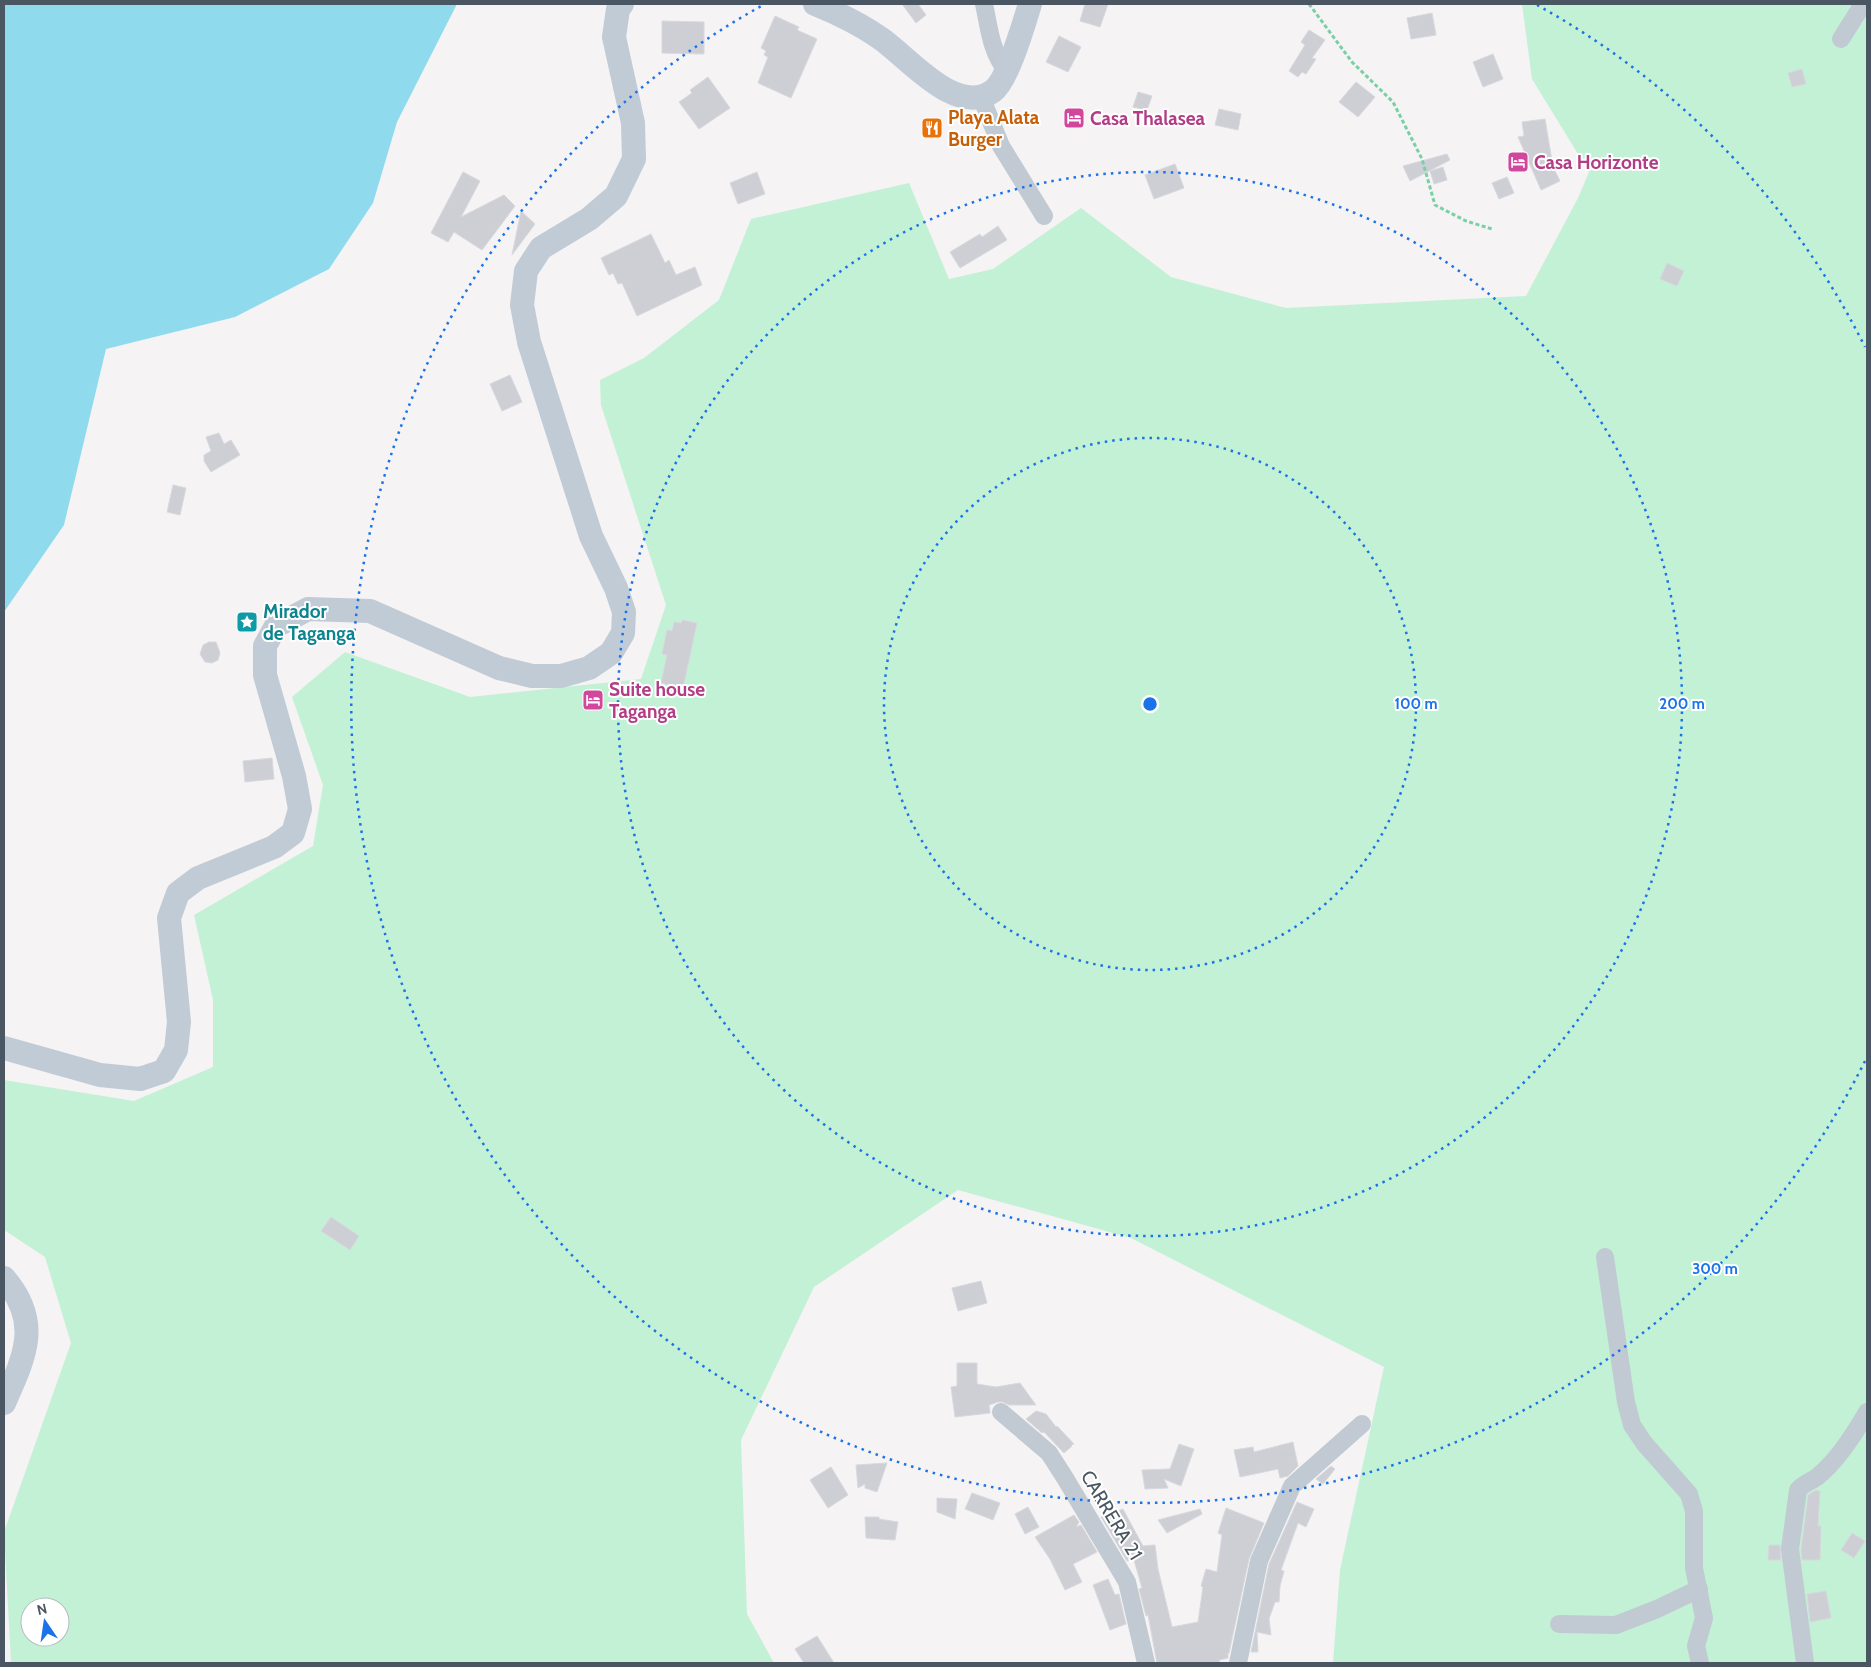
<svg xmlns="http://www.w3.org/2000/svg" width="1871" height="1667" font-family="Cabin,sans-serif">
  <style>
    .green { fill: #c3f1d5; fill-rule: evenodd }
    .water { fill: #90daee }
    .building { fill: #cdcfd5; stroke: #d7d9de }
    .lines { fill: none; stroke-linecap: round; stroke-linejoin: round }
    .path { stroke: #7ad0a6; stroke-width: 3; stroke-dasharray: 4 2.5; stroke-linecap: butt }
    .street { stroke: #c1cad2; stroke-width: 18 }
    .secondary { stroke: #c1cbd6; stroke-width: 24 }
    .ring { fill: none; stroke: #1a73e8; stroke-width: 2.5; stroke-dasharray: 2.5 5 }
    .labels { text-anchor: middle; stroke-width: 4; stroke-linejoin: round; paint-order: stroke }
    .food-label { font-size: 19px; font-weight: bold; fill: #c56008; stroke: #fff; text-anchor: start }
    .hotel-label { font-size: 19px; font-weight: bold; fill: #b23c85; stroke: #fff; text-anchor: start }
    .culture-label { font-size: 19px; font-weight: bold; fill: #0d838f; stroke: #fff; text-anchor: start }
    .street-label { font-size: 19px; fill: #4a5661; stroke: #fff }
    .centre { fill: #1a73e8; stroke: #fff; stroke-width: 2.5 }
    .ring-label { font-size: 15px; text-anchor: middle; font-weight: bold; fill: #1a73e8; stroke: #fff; stroke-width: 4; stroke-linejoin: round; paint-order: stroke }
  </style>
  <rect width="100%" height="100%" fill="#f5f3f3"/>
  <!-- green -->
  <path class="green" d="M1522,4h345v1659h-534l7,-93 44,-203 -253,-129 -173,-48 -144,97 -73,153 6,174 27,49h-763l-7,-131 67,-189 -26,-86 -41,-27v-150l130,21 79,-34v-67l-19,-85 119,-69 10,-61 -31,-88 53,-45 125,45 171,-18 25,-74 -65,-200 -1,-25 44,-22 75,-58 32,-81 158,-36 40,96 44,-10 88,-61 90,69 115,31 240,-12 52,-98 11,-26 -57,-93zM30,1607h30v30h-30z"/>
  <!-- water -->
  <path class="water" d="M4,4h453l-60,118 -24,81 -44,66 -94,48 -129,32 -42,176 -60,87z"/>
  <!-- building -->
  <g class="building">
    <path d="M902,4h16l8,11 -10,8z"/>
    <path d="M1085,4h23l-8,23 -20,-6z"/>
    <path d="M1432,13l4,22 -25,4 -4,-21z"/>
    <path d="M775,16l24,11 -2,3 20,9 -26,59 -33,-15 10,-26 -4,-2 2,-4 -5,-3z"/>
    <path d="M662,21l42,1v32l-42,-1z"/>
    <path d="M1309,30l16,10 -13,18 4,1 -10,15 -4,-2 -4,5 -9,-6 16,-26 -4,-3z"/>
    <path d="M1059,36l22,11 -13,25 -22,-10z"/>
    <path d="M1493,54l10,25 -20,8 -10,-25z"/>
    <path d="M1802,69l4,15 -14,3 -4,-14z"/>
    <path d="M708,77l22,31 -31,21 -20,-27 13,-9 -2,-3z"/>
    <path d="M1356,82l19,15 -17,20 -19,-15z"/>
    <path d="M1138,92l14,4 -5,14 -14,-3z"/>
    <path d="M1219,109l22,5 -3,16 -23,-5z"/>
    <path d="M1545,119l8,48 7,14 -19,9 -23,-53 6,-1 -2,-14z"/>
    <path d="M1447,154l3,6 -40,21 -7,-15z"/>
    <path d="M1175,164l9,24 -30,11 -9,-24z"/>
    <path d="M1443,167l4,13 -13,4 -4,-13z"/>
    <path d="M463,172l17,9 -19,36 43,-22 11,11 -33,44 -28,-18 -6,10 -17,-9z"/>
    <path d="M757,172l8,22 -27,10 -8,-21z"/>
    <path d="M1507,177l7,16 -15,6 -7,-16z"/>
    <path d="M521,211l14,13 -23,31z"/>
    <path d="M998,226l9,14 -47,28 -10,-16 30,-18 2,3z"/>
    <path d="M651,234l14,29 4,-3 7,15 19,-8 7,18 -65,31 -15,-33 -4,1 -5,-11 -4,2 -8,-17z"/>
    <path d="M1667,263l17,8 -7,15 -17,-7z"/>
    <path d="M510,375l12,27 -20,9 -12,-27z"/>
    <path d="M219,433l5,11 7,-4 9,15 -29,17 -7,-11v-6l7,-4 -5,-14z"/>
    <path d="M173,485l13,3 -6,27 -13,-3z"/>
    <path d="M682,620l15,3 -14,65 -22,-5 6,-28 -5,-1 5,-24 5,1 2,-9 7,1z"/>
    <path d="M209,642h7l4,11 -2,7 -6,3 -7,-1 -5,-8 3,-9z"/>
    <path d="M272,758l2,21 -29,3 -2,-21z"/>
    <path d="M331,1217l28,19 -9,14 -29,-19z"/>
    <path d="M981,1281l6,22 -29,8 -6,-23z"/>
    <path d="M957,1363h20v21l19,3 24,-4 16,22h-27l-6,-3h-5l-9,3 1,8 -35,4 -4,-30 6,-1z"/>
    <path d="M1036,1411l10,3 10,13 1,-1 17,18 -3,1 1,1 -8,7 -20,-21 -2,1 -16,-14z"/>
    <path d="M1293,1442l5,24 -10,10 -8,2 -2,-9 -38,8 -6,-27 19,-3 1,5z"/>
    <path d="M1179,1444l15,5 -13,37 -17,-7 4,9 -23,1 -3,-19 28,-1z"/>
    <path d="M887,1463l-10,29 -12,-4v-4l-7,4 -2,-23z"/>
    <path d="M1331,1466l4,3 -12,15 -7,-5z"/>
    <path d="M831,1467l17,28 -20,13 -18,-28z"/>
    <path d="M1816,1490l4,1 -2,35h3l-1,34h-18l-1,-11 7,-54z"/>
    <path d="M972,1493l28,10 -7,17 -28,-11z"/>
    <path d="M937,1498l20,1 -2,20 -18,-7z"/>
    <path d="M1297,1502l17,7 -8,18 -8,-4 -17,47 3,1 -4,15 -1,16h-4l-6,17 2,16 -14,-3 1,20h-7l18,-88z"/>
    <path d="M1028,1507l11,20 -14,7 -10,-20z"/>
    <path d="M1226,1508l38,15 -15,36 -20,94h-1v5l-9,2 1,3h-63l-9,-48 -2,1 -7,-27 3,-1 -8,-28 -7,1 -26,-44 22,-8 20,37 12,-1 3,24 14,58 26,-5 5,-35 -2,-1 5,-17 11,3 5,-37 -4,-2z"/>
    <path d="M1200,1509l2,5 -35,19 -9,-13z"/>
    <path d="M1074,1515l5,7 -3,5 5,-2 16,27 -24,12 9,18 -17,8 -15,-31 -15,-22z"/>
    <path d="M865,1517h14v2l19,3 -3,18 -29,-2z"/>
    <path d="M1852,1533l13,8 -11,17 -13,-8z"/>
    <path d="M1769,1545h11l1,15h-13z"/>
    <path d="M1108,1579l7,16 4,-1 7,30 -16,6 -17,-45z"/>
    <path d="M1826,1591l5,27 -21,4 -3,-28z"/>
    <path d="M817,1636l17,27h-30l-9,-14z"/>
  </g>
  <g class="lines">
    <!-- path -->
    <path class="path" d="M1309,4l43,58 41,40 29,57 13,46 31,16 26,8"/>
    <!-- street -->
    <g class="street">
      <path d="M984,4c5,23 7,48 22,66"/>
      <path d="M1841,39l22,-35"/>
      <path d="M981,97l20,49 43,70"/>
      <path d="M1605,1257l21,145 6,23 12,18 45,51 5,17v57l10,50 -8,28 4,17"/>
      <path d="M1001,1412l48,41 16,25 62,104 19,81"/>
      <path d="M1559,1624l57,1 41,-16 42,-20"/>
      <path d="M1238,1663l21,-102 33,-75 70,-62"/>
      <path d="M1805,1663l-15,-114 8,-59c6,-7 12,-8 19,-13 19,-15 38,-44 50,-65"/>
    </g>
    <!-- secondary -->
    <g class="secondary">
      <path d="M815,4c22,9 45,20 65,34 27,18 76,80 113,53 15,-11 31,-68 37,-87"/>
      <path d="M4,1048l96,27 40,4 24,-8 12,-21 3,-28 -10,-104 9,-25 20,-15 76,-31 19,-14 7,-24 -6,-33 -29,-101v-29l11,-20 32,-17 62,2 129,57 33,8h29l28,-8 22,-15 12,-20 1,-21 -8,-24 -25,-52 -62,-194 -7,-37 4,-34 15,-23 48,-29 27,-23 18,-37 -1,-36 -19,-86 4,-28 4,-5"/>
      <path d="M4,1278c38,44 21,78 0,125"/>
    </g>
  </g>
  <!-- distance rings -->
  <g class="ring">
    <circle cx="1150" cy="704" r="266"/>
    <circle cx="1150" cy="704" r="532"/>
    <path d="M1865 1061A799 799 0 1 1 763 5M1537 5A799 799 0 0 1 1865 347"/>
  </g>
  <!-- icons -->
  <defs>
    <g id="hotel-square" transform="scale(1.125)"><rect x="-9" y="-9" width="18" height="18" rx="4" fill="#d1479c" stroke="#fff"/><path d="M-6-4.5h1.5V1H6V5H4.5V3h-9V5H-6ZM-4 0a1.8 1.8 0 1 1 3.6 0ZM.5 0V-2.5h3Q6-2.5 6 0Z" fill="#fff"/></g>
    <g id="restaurant-square" transform="scale(1.125)"><rect x="-9" y="-9" width="18" height="18" rx="4" fill="#e8710a" stroke="#fff"/><path d="M-5-6h1v4h1v-4h1v4h1v-4h1v5L-1.5 .5V6h-2V.5L-5-1ZM5-6V6H3V1.5H1.5Q1.5-4 5-6Z" fill="#fff"/></g>
    <g id="sight-square" transform="scale(1.125)"><rect x="-9" y="-9" width="18" height="18" rx="4" fill="#0f9aa8" stroke="#fff"/><path d="M0-6L1.8-2.2L6-1.7L2.9 1.2L3.7 5.4L0 3.3L-3.7 5.4L-2.9 1.2L-6-1.7L-1.8-2.2Z" fill="#fff"/></g>
  </defs>
  <g fill-rule="evenodd">
    <use href="#hotel-square" x="1074" y="118"/>
    <use href="#restaurant-square" x="932" y="128"/>
    <use href="#hotel-square" x="1518" y="162"/>
    <use href="#sight-square" x="247" y="622"/>
    <use href="#hotel-square" x="593" y="700"/>
  </g>
  <g class="labels">
    <!-- food labels -->
    <g class="food-label">
      <text x="948" y="124">Playa Alata<tspan x="948" dy="22">Burger</tspan></text>
    </g>
    <!-- hotel labels -->
    <g class="hotel-label">
      <text x="1090" y="125">Casa Thalasea</text>
      <text x="1534" y="169">Casa Horizonte</text>
      <text x="609" y="696">Suite house<tspan x="609" dy="22">Taganga</tspan></text>
    </g>
    <!-- culture labels -->
    <g class="culture-label">
      <text x="263" y="618">Mirador<tspan x="263" dy="22">de Taganga</tspan></text>
    </g>
    <!-- street labels -->
    <g class="street-label">
      <text transform="translate(1112 1515) rotate(59)" y="7">CARRERA 21</text>
    </g>
  </g>
  <circle cx="1150" cy="704" r="8" class="centre"/>
  <g class="ring-label">
    <text x="1416" y="709">100 m</text>
    <text x="1682" y="709">200 m</text>
    <text x="1715" y="1274">300 m</text>
  </g>
  <!-- border -->
  <rect width="1871" height="1667" fill="none" stroke="#4a5661" stroke-width="10"/>
  <!-- north arrow -->
  <g transform="translate(45 1622) rotate(347)"><circle r="24" fill="#ffffff" stroke="#b7bbc0"/>
  <path d="M0-4L9 19L0 12L-9 19Z" fill="#1a73e8"/>
  <text y="-8" font-size="14" font-weight="bold" text-anchor="middle" fill="#4a5661">N</text>
  </g>
</svg>
